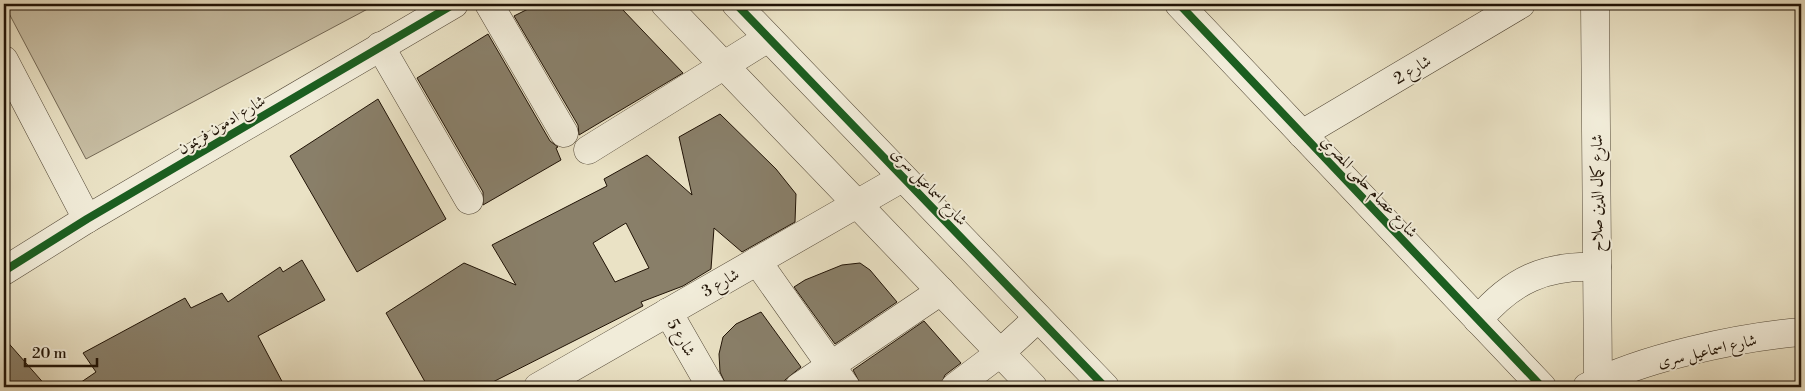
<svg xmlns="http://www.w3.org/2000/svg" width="1805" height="391" font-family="'Libre Bodoni',Amiri,serif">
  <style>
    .park { fill: #c8bfa5; stroke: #746956 }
    .building { fill: #897f69; stroke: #201306; fill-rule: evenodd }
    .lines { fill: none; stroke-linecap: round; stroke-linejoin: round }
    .minor-casing { stroke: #524736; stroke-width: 29 }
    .minor { stroke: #f1ecd9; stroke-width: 28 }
    .cycleway-casing { stroke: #f1ecd9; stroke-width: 11 }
    .cycleway { stroke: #1b5e20; stroke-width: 8 }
    .labels { text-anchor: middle; stroke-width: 4; stroke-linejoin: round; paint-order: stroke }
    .street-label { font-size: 16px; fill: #201306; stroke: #f1ecd9 }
  </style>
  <rect width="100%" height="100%" fill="#eae2c5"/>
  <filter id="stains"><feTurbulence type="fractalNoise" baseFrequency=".004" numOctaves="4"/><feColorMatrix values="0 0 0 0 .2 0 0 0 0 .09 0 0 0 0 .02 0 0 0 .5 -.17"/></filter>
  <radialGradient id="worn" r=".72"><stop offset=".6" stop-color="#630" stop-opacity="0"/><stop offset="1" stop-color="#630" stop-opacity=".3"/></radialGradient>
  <!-- park -->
  <path class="park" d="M4,4h373l-291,155z"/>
  <!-- building -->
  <g class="building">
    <path d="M538,4h53l31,5 61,64 -104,62 -1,-10 -64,-109z"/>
    <path d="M488,34l62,107 8,6 -2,1 5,12 -78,45v-13l-66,-114z"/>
    <path d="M378,99l68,120 -89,53 -67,-116z"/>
    <path d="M720,114l56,55 20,25 -1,28 -53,30 -28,-24 -3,41 -28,17 -42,16 2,4 -160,81h-55l-42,-74 78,-50 52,22 -24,-40 115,-59 -3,-7 43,-24 45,40 -13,-58zM626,223l23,45 -34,14 -22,-39z"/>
    <path d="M302,260l23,40 -67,36 27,51h-211l22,-15 -13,-19 102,-55 6,10 31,-15 6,9 52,-35 3,5z"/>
    <path d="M860,263l10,7 27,32 -62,42 -41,-57 11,-7 37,-15z"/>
    <path d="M761,312l40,55 -16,13 -1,7h-57l-7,-15 -1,-18 4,-17 13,-13z"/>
    <path d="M924,321l37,42 -16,12 -5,12h-78l-9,-17z"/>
    <path d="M4,338l43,49h-43z"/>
  </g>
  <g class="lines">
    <!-- minor casing -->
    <g class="minor-casing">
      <g id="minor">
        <path d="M489,4l75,129"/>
        <path d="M665,4l368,383"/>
        <path d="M736,4l369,383"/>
        <path d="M1179,4l363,383"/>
        <path d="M1595,4l3,377"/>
        <path d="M380,46l89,154"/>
        <path d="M4,60l83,159"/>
        <path d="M1302,134l219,-130"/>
        <path d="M588,150l180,-112"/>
        <path d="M757,261l89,126"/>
        <path d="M4,271l83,-52 367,-215"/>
        <path d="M668,312l43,75"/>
        <path d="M1478,320c34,-40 67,-55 119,-53"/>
        <path d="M538,387l364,-209"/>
        <path d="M799,387l142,-96"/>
        <path d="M955,387l45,-34 38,-35"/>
        <path d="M1587,387c55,-29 152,-50 214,-55"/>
      </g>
    </g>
    <!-- minor -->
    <use href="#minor" class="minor"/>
    <!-- cycleway casing -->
    <g class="cycleway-casing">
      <g id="cycleway">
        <path d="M736,4l369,383"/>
        <path d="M1179,4l363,383"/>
        <path d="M4,271l83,-52 367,-215"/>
      </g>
    </g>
    <!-- cycleway -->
    <use href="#cycleway" class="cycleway"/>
  </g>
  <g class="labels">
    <!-- street labels -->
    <g class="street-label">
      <text transform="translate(1412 69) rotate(-31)" y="6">شارع 2</text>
      <text transform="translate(221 124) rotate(-31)" y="6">شارع ادمون فريمون</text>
      <text transform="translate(930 186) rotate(46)" y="6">شارع اسماعيل سرى</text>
      <text transform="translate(1370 186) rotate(47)" y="6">شارع عصام حلمى المصري</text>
      <text transform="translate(1596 193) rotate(-90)" y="6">شارع كمال الدين صلاح</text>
      <text transform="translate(720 282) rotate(-30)" y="6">شارع 3</text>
      <text transform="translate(682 337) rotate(60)" y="6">شارع 5</text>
      <text transform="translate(1707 350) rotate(-13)" y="6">شارع اسماعيل سرى</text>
    </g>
  </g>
  <!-- margin -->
  <rect width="1805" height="391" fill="none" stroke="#eae2c5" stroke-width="20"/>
  <rect x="5" y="5" width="1795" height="381" fill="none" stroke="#201306" stroke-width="2.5"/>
  <rect x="10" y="10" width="1785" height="371" fill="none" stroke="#201306"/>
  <!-- scale -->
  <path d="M25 358v8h72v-8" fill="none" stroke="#201306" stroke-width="2.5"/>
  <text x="32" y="358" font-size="15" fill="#201306" stroke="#f1ecd9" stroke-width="4" paint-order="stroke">20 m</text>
  <rect width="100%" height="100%" filter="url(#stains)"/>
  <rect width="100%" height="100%" fill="url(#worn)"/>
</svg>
